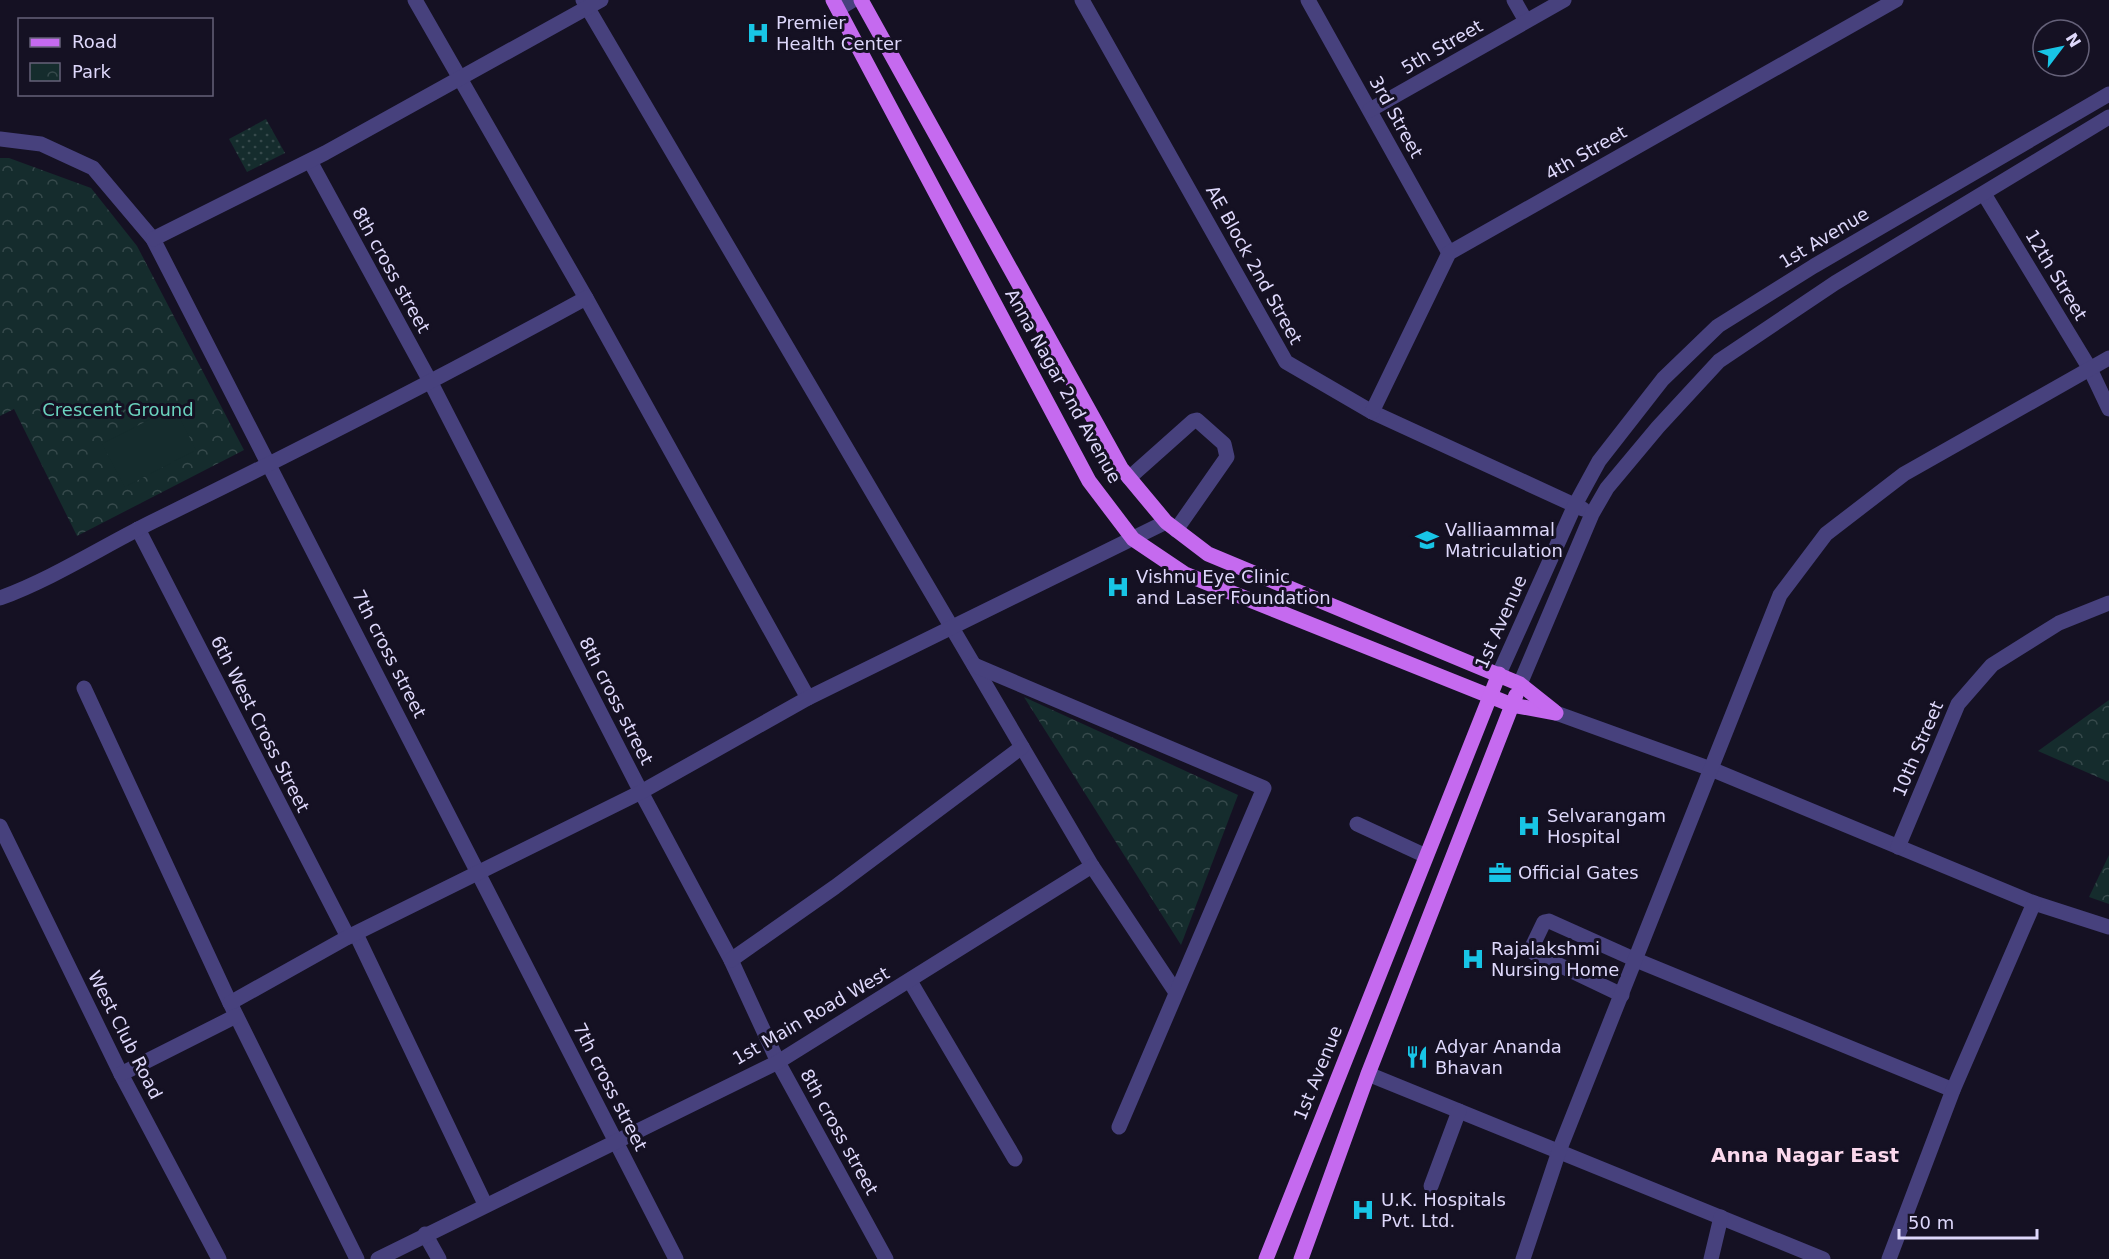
<svg xmlns="http://www.w3.org/2000/svg" width="2109" height="1259" font-family="'DejaVu Sans',sans-serif">
  <style>
    .grass { fill: url(#grass-dots) }
    .park { fill: url(#park-crowns) }
    .pitch { fill: #152c2d }
    .lines { fill: none; stroke-linecap: round; stroke-linejoin: round }
    .minor { stroke: #47417d; stroke-width: 15 }
    .major { stroke: #c56aef; stroke-width: 15 }
    .labels { text-anchor: middle; stroke-width: 6; stroke-linejoin: round; paint-order: stroke }
    .poi-label { font-size: 18px; fill: #ded8fb; stroke: #151123; text-anchor: start }
    .street-label { font-size: 18px; fill: #ded8fb; stroke: #151123 }
    .park-label { font-size: 18px; fill: #6bd3bf; stroke: #151123 }
    .neighbourhood-label { font-size: 20px; font-weight: bold; fill: #fbd9ed; stroke: #151123 }
  </style>
  <defs>
    <pattern id="grass-dots" width="8" height="8" patternUnits="userSpaceOnUse" patternTransform="scale(1.5)"><rect width="8" height="8" fill="#152c2d"/><path d="M2 2h.1M6 6h.1" fill="none" stroke="#374a4c" stroke-width="1.8" stroke-linecap="round"/></pattern>
    <pattern id="park-crowns" width="20" height="18" patternUnits="userSpaceOnUse" patternTransform="scale(1.5)"><rect width="20" height="18" fill="#152c2d"/><path d="M2 6a3 3 0 1 1 6 0M12 15a3 3 0 1 1 6 0" fill="none" stroke="#374a4c"/></pattern>
  </defs>
  <rect width="100%" height="100%" fill="#151123"/>
  <!-- grass -->
  <path class="grass" d="M266,119l19,34 -38,19 -18,-33z"/>
  <!-- park -->
  <g class="park">
    <path d="M0,158h9l82,30 46,58 107,204 -167,86 -63,-127 -14,7z"/>
    <path d="M1024,697l214,98 -57,150z"/>
    <path d="M2109,700v82l-71,-31z"/>
    <path d="M2109,855v49l-20,-7z"/>
  </g>
  <!-- pitch -->
  <path class="pitch" d="M174,407l22,43 -71,37 -23,-43z"/>
  <g class="lines">
    <!-- minor -->
    <g class="minor">
      <path d="M415,0l171,298 222,400"/>
      <path d="M583,0l509,866 83,125"/>
      <path d="M1082,0l204,362 86,50 211,97"/>
      <path d="M1308,0l141,253"/>
      <path d="M1514,0l12,21"/>
      <path d="M838,9l15,-9"/>
      <path d="M1370,110l194,-110"/>
      <path d="M0,139l41,5 52,24 60,71 523,1020"/>
      <path d="M310,161l121,222 210,409 90,168 47,102 108,197"/>
      <path d="M1984,194l106,175 19,40"/>
      <path d="M153,239l172,-86 276,-153"/>
      <path d="M1372,412l77,-159 447,-253"/>
      <path d="M1129,478l64,-57 4,-1 27,24 3,13 -51,73"/>
      <path d="M138,529l210,408"/>
      <path d="M0,598c55,-20 106,-54 158,-79 145,-71 288,-144 428,-221"/>
      <path d="M974,665l290,123 -145,339"/>
      <path d="M1499,674l76,-169 24,-44 64,-82 55,-53 96,-60 295,-172"/>
      <path d="M1520,684l72,-170 15,-26 51,-61 61,-66 116,-78 274,-166"/>
      <path d="M84,688l146,315 127,256"/>
      <path d="M1556,713l155,56 323,134 75,24"/>
      <path d="M1357,824l69,32"/>
      <path d="M0,826l121,248 98,185"/>
      <path d="M1898,847l60,-143 34,-39 67,-42 50,-20"/>
      <path d="M356,934l129,270"/>
      <path d="M731,960l104,-73 187,-140"/>
      <path d="M910,981l105,178"/>
      <path d="M1622,995l-88,-42 -2,-6 12,-25 5,-1 87,39 317,130"/>
      <path d="M230,1003l118,-66 293,-145 167,-94 358,-176"/>
      <path d="M121,1074l115,-58"/>
      <path d="M1368,1074l455,185"/>
      <path d="M1431,1186l28,-75"/>
      <path d="M425,1234l14,25"/>
      <path d="M378,1259l400,-197 314,-196"/>
      <path d="M1523,1259l36,-108 221,-556 46,-61 78,-60 205,-116"/>
      <path d="M1711,1259l10,-42"/>
      <path d="M1889,1259l64,-169 81,-187"/>
    </g>
    <!-- major -->
    <g class="major">
      <path d="M833,0l256,481 44,58 52,35 327,131 44,8"/>
      <path d="M861,0l260,468 45,54 42,32 312,130 34,27"/>
      <path d="M1266,1259l233,-585"/>
      <path d="M1301,1259l67,-185 148,-379"/>
    </g>
  </g>
  <!-- icons -->
  <defs>
    <g id="hospital-bare" transform="scale(1.8)"><path d="M-5-5h3v3.5h4V-5h3V5h-3V1.5h-4V5h-3Z" fill="#18c5e6" stroke="#151123" stroke-width="2.5" paint-order="stroke"/></g>
    <g id="school-bare" transform="scale(1.8)"><path d="M0-5L7-2L0 1L-7-2ZM-4 1L0 2.5L4 1V4Q0 6-4 4Z" fill="#18c5e6" stroke="#151123" stroke-width="2.5" paint-order="stroke"/></g>
    <g id="office-bare" transform="scale(1.8)"><path d="M-6-3h4V-5.5h4V-3h4V5H-6ZM-1-4.5V-3h2v-1.5ZM-6 0V1H6V0Z" fill="#18c5e6" stroke="#151123" stroke-width="2.5" paint-order="stroke"/></g>
    <g id="restaurant-bare" transform="scale(1.8)"><path d="M-5-6h1v4h1v-4h1v4h1v-4h1v5L-1.5 .5V6h-2V.5L-5-1ZM5-6V6H3V1.5H1.5Q1.5-4 5-6Z" fill="#18c5e6" stroke="#151123" stroke-width="2.5" paint-order="stroke"/></g>
  </defs>
  <g fill-rule="evenodd">
    <use href="#hospital-bare" x="758" y="33"/>
    <use href="#school-bare" x="1427" y="540"/>
    <use href="#hospital-bare" x="1118" y="587"/>
    <use href="#hospital-bare" x="1529" y="826"/>
    <use href="#office-bare" x="1500" y="873"/>
    <use href="#hospital-bare" x="1473" y="959"/>
    <use href="#restaurant-bare" x="1417" y="1057"/>
    <use href="#hospital-bare" x="1363" y="1210"/>
  </g>
  <g class="labels">
    <!-- poi labels -->
    <g class="poi-label">
      <text x="776" y="29">Premier<tspan x="776" dy="21">Health Center</tspan></text>
      <text x="1445" y="536">Valliaammal<tspan x="1445" dy="21">Matriculation</tspan></text>
      <text x="1136" y="583">Vishnu Eye Clinic<tspan x="1136" dy="21">and Laser Foundation</tspan></text>
      <text x="1547" y="822">Selvarangam<tspan x="1547" dy="21">Hospital</tspan></text>
      <text x="1518" y="879">Official Gates</text>
      <text x="1491" y="955">Rajalakshmi<tspan x="1491" dy="21">Nursing Home</tspan></text>
      <text x="1435" y="1053">Adyar Ananda<tspan x="1435" dy="21">Bhavan</tspan></text>
      <text x="1381" y="1206">U.K. Hospitals<tspan x="1381" dy="21">Pvt. Ltd.</tspan></text>
    </g>
    <!-- street labels -->
    <g class="street-label">
      <text transform="translate(1442 47) rotate(-30)" y="6">5th Street</text>
      <text transform="translate(1396 117) rotate(61)" y="6">3rd Street</text>
      <text transform="translate(1586 153) rotate(-30)" y="6">4th Street</text>
      <text transform="translate(1824 238) rotate(-31)" y="6">1st Avenue</text>
      <text transform="translate(1254 265) rotate(61)" y="6">AE Block 2nd Street</text>
      <text transform="translate(391 270) rotate(61)" y="6">8th cross street</text>
      <text transform="translate(2056 275) rotate(59)" y="6">12th Street</text>
      <text transform="translate(1063 386) rotate(61)" y="6">Anna Nagar 2nd Avenue</text>
      <text transform="translate(1501 622) rotate(-66)" y="6">1st Avenue</text>
      <text transform="translate(389 654) rotate(63)" y="6">7th cross street</text>
      <text transform="translate(616 701) rotate(63)" y="6">8th cross street</text>
      <text transform="translate(260 724) rotate(63)" y="6">6th West Cross Street</text>
      <text transform="translate(1918 749) rotate(-67)" y="6">10th Street</text>
      <text transform="translate(811 1016) rotate(-30)" y="6">1st Main Road West</text>
      <text transform="translate(125 1035) rotate(63)" y="6">West Club Road</text>
      <text transform="translate(1318 1073) rotate(-68)" y="6">1st Avenue</text>
      <text transform="translate(610 1087) rotate(63)" y="6">7th cross street</text>
      <text transform="translate(839 1132) rotate(61)" y="6">8th cross street</text>
    </g>
    <!-- park labels -->
    <g class="park-label">
      <text x="118" y="416">Crescent Ground</text>
    </g>
    <!-- neighbourhood labels -->
    <g class="neighbourhood-label">
      <text x="1805" y="1162">Anna Nagar East</text>
    </g>
  </g>
  <!-- legend -->
  <rect x="18" y="18" width="195" height="78" fill="#151123" stroke="#656179" stroke-width="1.5"/>
  <rect x="30" y="38" width="30" height="9" fill="#c56aef" stroke="#656179" stroke-width="1.5"/>
  <text x="72" y="48" font-size="18" fill="#ded8fb">Road</text>
  <rect x="30" y="63" width="30" height="18" fill="url(#park-crowns)" stroke="#656179" stroke-width="1.5"/>
  <text x="72" y="78" font-size="18" fill="#ded8fb">Park</text>
  <!-- north arrow -->
  <g transform="translate(2061 48) rotate(58)"><circle r="28" fill="#151123" stroke="#656179" stroke-width="1.5"/>
  <path d="M0-4.5L10 22L0 15L-10 22Z" fill="#18c5e6"/>
  <text y="-9" font-size="16" font-weight="bold" text-anchor="middle" fill="#ded8fb">N</text>
  </g>
  <!-- scale -->
  <path d="M1899 1229v9h138v-9" fill="none" stroke="#ded8fb" stroke-width="3"/>
  <text x="1908" y="1229" font-size="18" fill="#ded8fb" stroke="#151123" stroke-width="4.5" paint-order="stroke">50 m</text>
</svg>
